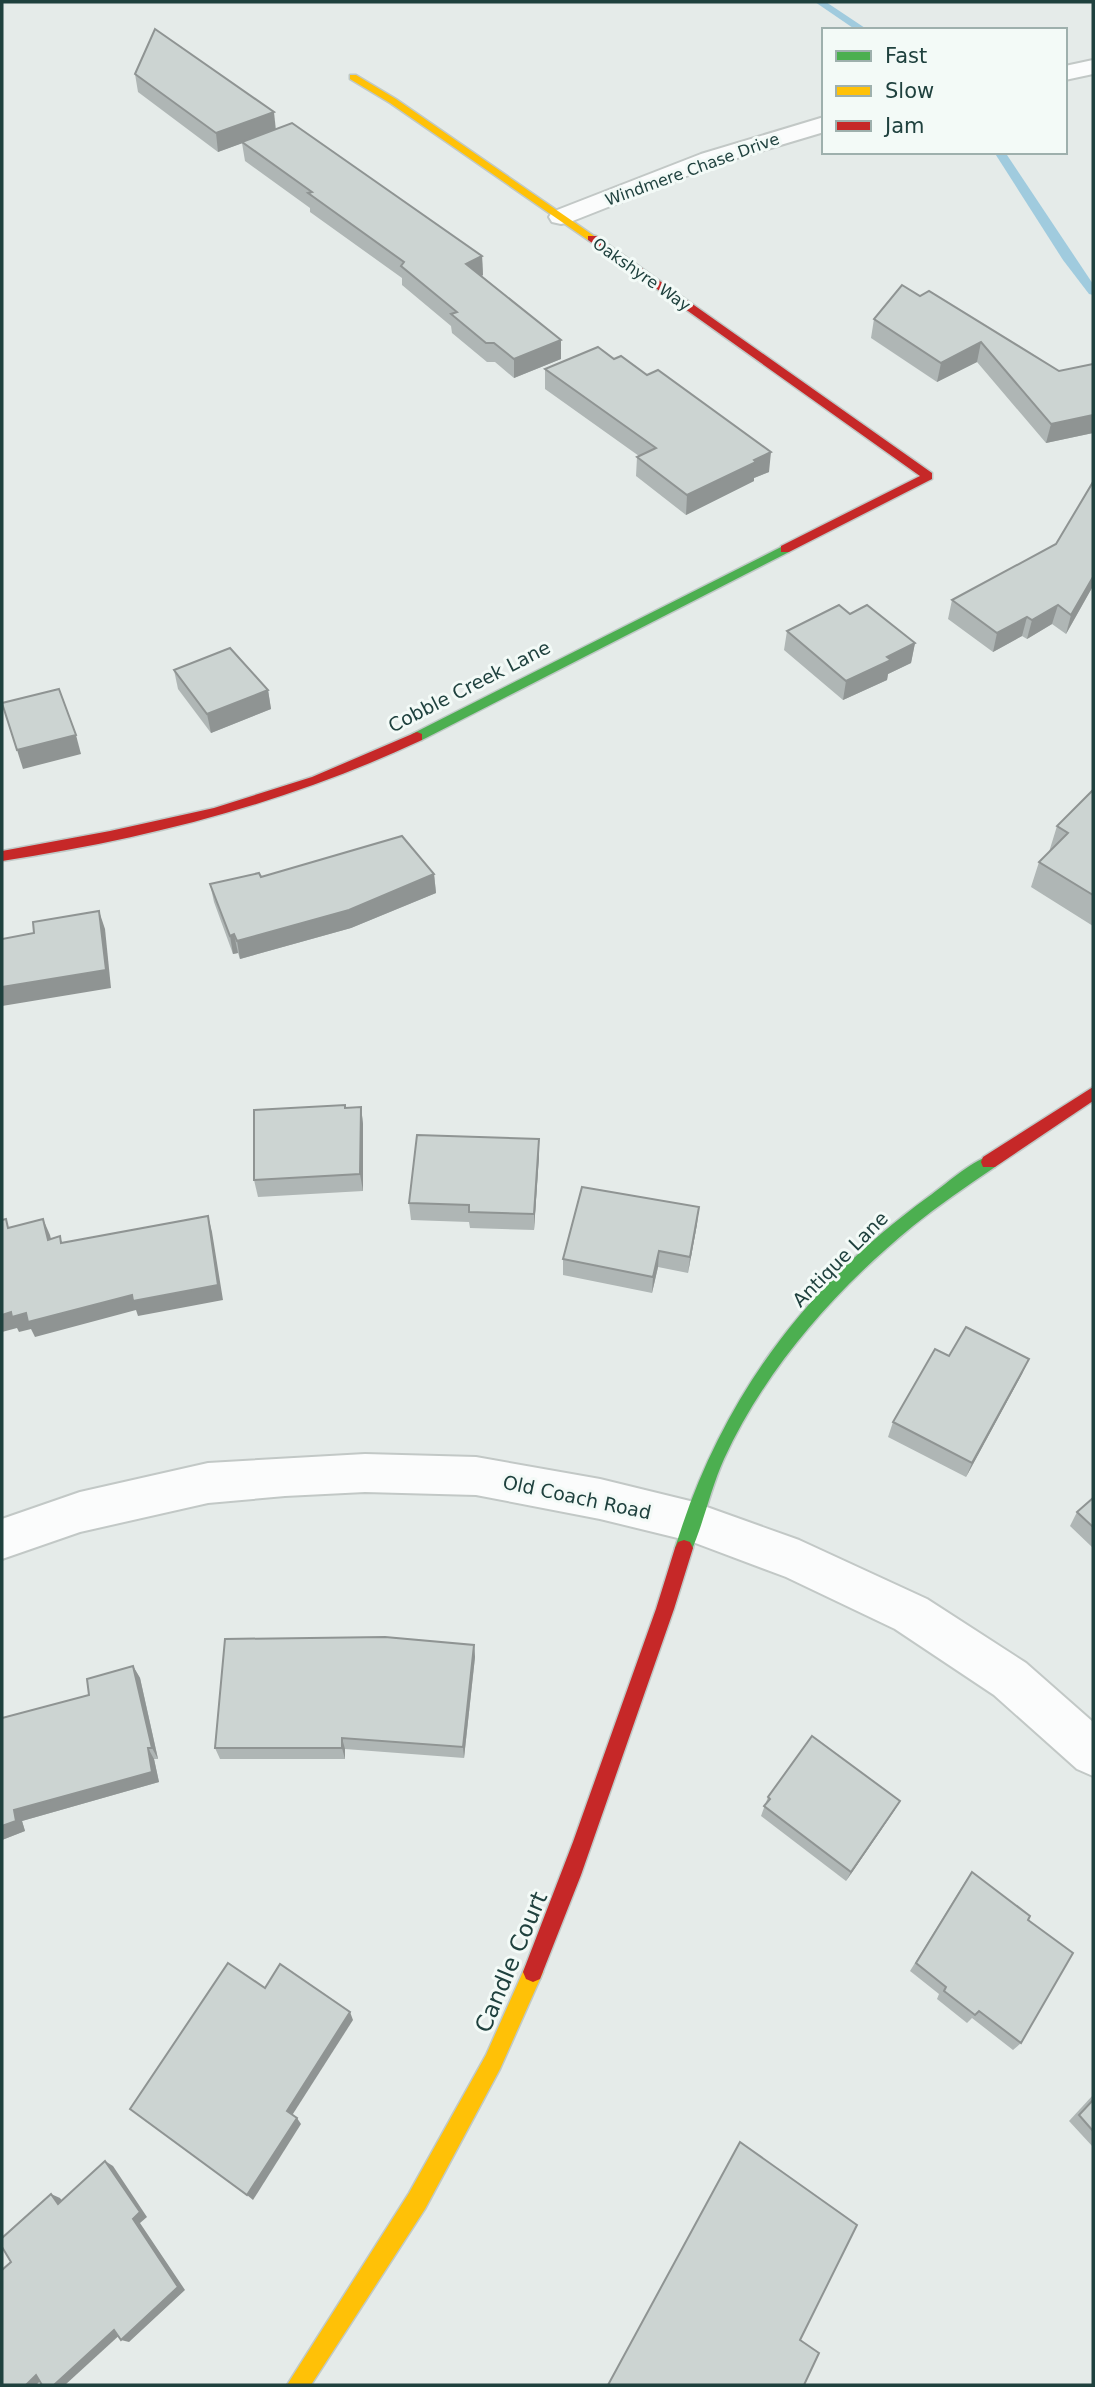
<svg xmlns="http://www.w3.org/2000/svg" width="1095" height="2387" font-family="'DejaVu Sans',sans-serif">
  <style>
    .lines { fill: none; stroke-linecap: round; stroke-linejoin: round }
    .stream { fill: #a0cbde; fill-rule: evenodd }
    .street-casing { stroke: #c2c8c6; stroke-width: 4 }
    .fast-casing { stroke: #c0c9c7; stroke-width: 3 }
    .slow-casing { stroke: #c0c9c7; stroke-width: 3 }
    .jam-casing { stroke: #c0c9c7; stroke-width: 3 }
    .street { fill: #fbfcfc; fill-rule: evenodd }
    .fast { fill: #4caf50; fill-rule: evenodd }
    .slow { fill: #ffc107; fill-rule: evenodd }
    .jam { fill: #c62828; fill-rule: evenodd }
    .wall { fill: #afb6b5 }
    .shaded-wall { fill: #8f9493 }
    .building { fill: #ccd4d2; stroke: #8f9493; stroke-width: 2 }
    .labels { text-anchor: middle; stroke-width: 6; stroke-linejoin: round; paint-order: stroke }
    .far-street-label { font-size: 16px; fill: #1f413e; stroke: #f3faf7 }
    .street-label { font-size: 19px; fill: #1f413e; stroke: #f3faf7 }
    .near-street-label { font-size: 23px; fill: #1f413e; stroke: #f3faf7 }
  </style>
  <rect width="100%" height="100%" fill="#e5ebe9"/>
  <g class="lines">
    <!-- stream -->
    <g class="stream">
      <path d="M815,2h11l42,28h-12z"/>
      <path d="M994,152h11l88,132v11l-4,-1 -26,-34z"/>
    </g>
    <!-- street casing -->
    <g class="street-casing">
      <g id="street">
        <path d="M1093,60v14l-28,6v-14z"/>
        <path d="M824,117v15l-107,32 -147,58 -9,2 -9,-2 -3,-5 3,-5 149,-58z"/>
        <path d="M365,1454l111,3 124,22 90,22 109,39 128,59 99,64 67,59v54l-16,-7 -83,-74 -99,-66 -109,-52 -96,-36 -90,-22 -124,-24 -111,-3 -80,4 -77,7 -128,29 -78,27v-40l78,-27 128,-29z"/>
      </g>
    </g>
    <!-- fast casing -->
    <g class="fast-casing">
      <g id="fast">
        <path d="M785,545l4,1v6l-367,188h-10l-2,-3 2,-3z"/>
        <path d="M989,1156l6,1 2,5 -2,5c-28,19 -56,38 -82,59 -77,63 -147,142 -189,233 -14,31 -20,64 -34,95l-6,2 -6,-2 -3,-6c45,-147 128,-260 253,-351 17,-12 42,-35 61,-41z"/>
      </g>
    </g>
    <!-- slow casing -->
    <g class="slow-casing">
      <g id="slow">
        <path d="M350,75h6l40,24 201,139 -9,2 -198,-137 -40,-24z"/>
        <path d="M533,1962l7,3 3,7 -3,7 -40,90 -75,140 -114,176h-24l122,-192 77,-138 40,-90z"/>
      </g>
    </g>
    <!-- jam casing -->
    <g class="jam-casing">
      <g id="jam">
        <path d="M588,236h8l336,237v6l-143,73h-8v-6l139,-70 -332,-236z"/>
        <path d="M417,732l5,2v6c-134,63 -275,99 -420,121v-10l108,-20 104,-23 98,-31z"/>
        <path d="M1093,1087v14l-98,66h-12l-2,-5 2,-5z"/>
        <path d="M684,1540l6,2 3,6 -19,61 -93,266 -41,104 -7,3 -7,-3 -3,-7 50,-130 83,-233 19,-61 3,-6z"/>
      </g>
    </g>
    <!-- street -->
    <use href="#street" class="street"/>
    <!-- fast -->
    <use href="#fast" class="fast"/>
    <!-- slow -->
    <use href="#slow" class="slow"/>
    <!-- jam -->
    <use href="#jam" class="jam"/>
  </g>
  <!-- wall -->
  <g class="wall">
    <path d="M135,74l141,55 206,127 1,19 -1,1 79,64v19l-47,19 -19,-16h-8l-35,-29 -1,-7 -49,-41v-7l-92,-66v-4l-65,-47 -3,-18 -24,9 -80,-60z"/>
    <path d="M929,291l164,142 -47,10 -69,-81 -40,20 -66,-44 3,-19z"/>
    <path d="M545,369l224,103 -15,6v3l-68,34 -50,-39 1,-19 2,-1 -94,-67z"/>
    <path d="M1093,586l-27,48 -14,-10 -25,15 -5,-3 -29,16 -45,-33 4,-19z"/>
    <path d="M850,614l65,29 -4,20 -23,11 -1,6 -44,20 -59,-50 3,-19z"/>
    <path d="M174,670l94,20 3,19 -60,24 -33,-44z"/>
    <path d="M1093,791v135l-62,-39 8,-25 10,-10 8,-26z"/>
    <path d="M434,874l2,19 -85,35 -111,31 -2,-6 -5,1 -19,-52 -4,-18 51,-7z"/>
    <path d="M361,1107l2,17v67l-105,6 -4,-17 91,-72z"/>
    <path d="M539,1156l-5,74 -64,-2 -1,-6 -58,-2 -2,-17z"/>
    <path d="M697,1224l-9,49 -30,-6 -6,26 -89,-18v-16z"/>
    <path d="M949,1356l80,3 -7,15 -56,103 -78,-40 5,-15z"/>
    <path d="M1093,1498v50l-23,-22 7,-14z"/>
    <path d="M474,1645l1,12 -11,101 -119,-9v10h-125l-5,-11z"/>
    <path d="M133,1666l7,12 18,81h-4l5,23 -137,39 3,10 -23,9v-122l87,-23z"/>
    <path d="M768,1797l132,4 -6,10 -48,70 -85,-65z"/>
    <path d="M972,1872l56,48 -7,123 -8,7 -41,-32 -5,5 -30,-24 2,-5 -29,-23 55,-89z"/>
    <path d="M1093,2095v52l-24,-26z"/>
  </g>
  <!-- shaded-wall -->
  <g class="shaded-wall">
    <path d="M274,112l2,19 -58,21 -2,-19z"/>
    <path d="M482,256l1,19 -16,8 -1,-19z"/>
    <path d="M561,340v19l-47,19v-19z"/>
    <path d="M981,342l-4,20 -40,20 4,-19z"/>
    <path d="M1093,415v18l-47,10 5,-19z"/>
    <path d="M771,452l-2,20 -15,6v3l-68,34 1,-20z"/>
    <path d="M1093,577v9l-27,48 5,-19z"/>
    <path d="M1058,605l-6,19 -25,15 5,-19z"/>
    <path d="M1027,617l-5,19 -29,16 4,-19z"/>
    <path d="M915,643l-4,20 -23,11 -1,6 -44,20 3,-19 41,-24z"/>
    <path d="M268,690l3,19 -60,24 -4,-19z"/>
    <path d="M76,735l5,19 -58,15 -6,-19z"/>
    <path d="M434,874l2,19 -85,35 -111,31 -3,-18z"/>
    <path d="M99,911l6,18 6,59 -109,18v-19z"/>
    <path d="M234,934l4,19 -5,1 -3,-18z"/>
    <path d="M361,1107l2,17v67l-3,-17z"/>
    <path d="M539,1139v17l-5,74v-16z"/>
    <path d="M699,1207l-2,17 -9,49 2,-16z"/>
    <path d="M208,1216l4,16 11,68 -85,16 -2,-6 -101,27 -4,-8 -12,3 -2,-4 -15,4v-17z"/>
    <path d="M43,1219l7,16 5,20 -7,-15z"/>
    <path d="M659,1251l-1,16 -6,26 1,-16z"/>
    <path d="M1029,1359l-7,15 -56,103 6,-14z"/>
    <path d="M474,1645l1,12 -11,101 -1,-11z"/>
    <path d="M133,1666l7,12 18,81 -6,-11z"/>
    <path d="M342,1738l3,11v10l-3,-11z"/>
    <path d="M148,1748l6,11 5,23 -137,39 3,10 -23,9v-14l12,-16z"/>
    <path d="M900,1801l-6,10 -48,70 5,-9z"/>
    <path d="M350,2012l3,8 -62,97 -4,-6z"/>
    <path d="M297,2118l4,6 -48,76 -6,-5z"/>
    <path d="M105,2161l8,5 34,51 -7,6 45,67 -56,52 -8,-2 12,-121z"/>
    <path d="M51,2194l9,4 7,10 -9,-4z"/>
    <path d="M114,2330l9,2 -58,53h-11z"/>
    <path d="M36,2375l10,1 -10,9h-10z"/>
  </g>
  <!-- building -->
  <g class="building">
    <path d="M155,29l119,83 -58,21 -81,-59z"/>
    <path d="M292,123l190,133 -16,8 95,76 -47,19 -20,-16h-8l-35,-29 6,-2 -56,-46 3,-4 -96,-69 4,-1 -70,-50z"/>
    <path d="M902,285l18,11 9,-5 130,80 34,-7v51l-42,9 -70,-82 -40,21 -67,-44z"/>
    <path d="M598,347l16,12 7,-3 26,19 11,-5 113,82 -17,8 2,2 -69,33 -50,-38 19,-9 -111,-79z"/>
    <path d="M1093,482v95l-22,38 -13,-10 -26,15 -5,-3 -30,16 -45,-33 104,-56z"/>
    <path d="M839,605l11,9 17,-9 48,38 -28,14 4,3 -45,21 -59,-50z"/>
    <path d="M230,648l38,42 -61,24 -33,-44z"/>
    <path d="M59,689l17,46 -59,15 -15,-47z"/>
    <path d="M1093,790v105l-54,-33 29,-29 -11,-7z"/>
    <path d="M402,836l32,38 -85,36 -112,31 -3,-7 -4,2 -20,-52 49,-11 2,4z"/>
    <path d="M99,911l7,59 -104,17v-48l32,-6 -1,-11z"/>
    <path d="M345,1105v3l16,-1 -1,67 -106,6v-70z"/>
    <path d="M417,1135l122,4 -5,75 -65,-2v-7l-60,-2z"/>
    <path d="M582,1187l117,20 -9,50 -31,-6 -6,26 -90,-18z"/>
    <path d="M208,1216l10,69 -85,16 -1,-6 -104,27 -2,-9 -14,4 -1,-5 -9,3v-95l4,-1 2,9 35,-9 5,21 12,-4 1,7z"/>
    <path d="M966,1327l63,32 -57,104 -79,-41 42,-73 14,7z"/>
    <path d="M1093,1498v29l-16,-15z"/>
    <path d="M385,1637l89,8 -11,102 -121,-9v10h-127l10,-109z"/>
    <path d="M133,1666l19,82h-4l4,24 -138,38 2,11 -14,5v-108l87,-23 -2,-16z"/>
    <path d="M812,1736l88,65 -49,71 -87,-66 6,-7 -2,-2z"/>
    <path d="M972,1872l58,44 -2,4 45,33 -52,90 -42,-32 -4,4 -31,-24 2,-4 -30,-24z"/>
    <path d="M228,1963l37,25 15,-24 70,48 -63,99 10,7 -50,77 -117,-86z"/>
    <path d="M1093,2100v31l-14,-16z"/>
    <path d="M740,2142l117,83 -57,115 19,13 -15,32h-196z"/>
    <path d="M105,2161l35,51 -7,7 45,68 -57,53 -7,-10 -60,55h-12l-6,-10 -10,10h-24v-115l9,-8 -9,-15v-9l49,-44 7,10z"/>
  </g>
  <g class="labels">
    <!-- far-street labels -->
    <g class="far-street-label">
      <text transform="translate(692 169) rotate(-20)" y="6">Windmere Chase Drive</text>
      <text transform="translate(642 274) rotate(35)" y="6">Oakshyre Way</text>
    </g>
    <!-- street labels -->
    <g class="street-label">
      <text transform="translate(469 686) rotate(-27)" y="7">Cobble Creek Lane</text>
      <text transform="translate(840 1259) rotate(-45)" y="7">Antique Lane</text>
      <text transform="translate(577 1497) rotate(12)" y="7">Old Coach Road</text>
    </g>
    <!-- near-street labels -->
    <g class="near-street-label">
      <text transform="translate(511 1962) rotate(-67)" y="8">Candle Court</text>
    </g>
  </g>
  <!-- border -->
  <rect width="1095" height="2387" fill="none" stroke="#1f413e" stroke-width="7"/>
  <!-- legend -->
  <rect x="822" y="28" width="245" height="126" fill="#f3faf7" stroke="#9eb0ad" stroke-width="2"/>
  <rect x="836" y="51" width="35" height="10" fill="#4caf50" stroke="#9eb0ad" stroke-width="2"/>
  <text x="885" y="63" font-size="21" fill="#1f413e">Fast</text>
  <rect x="836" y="86" width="35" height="10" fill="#ffc107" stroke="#9eb0ad" stroke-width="2"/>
  <text x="885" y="98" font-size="21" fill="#1f413e">Slow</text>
  <rect x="836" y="121" width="35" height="10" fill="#c62828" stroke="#9eb0ad" stroke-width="2"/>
  <text x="885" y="133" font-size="21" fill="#1f413e">Jam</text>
</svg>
